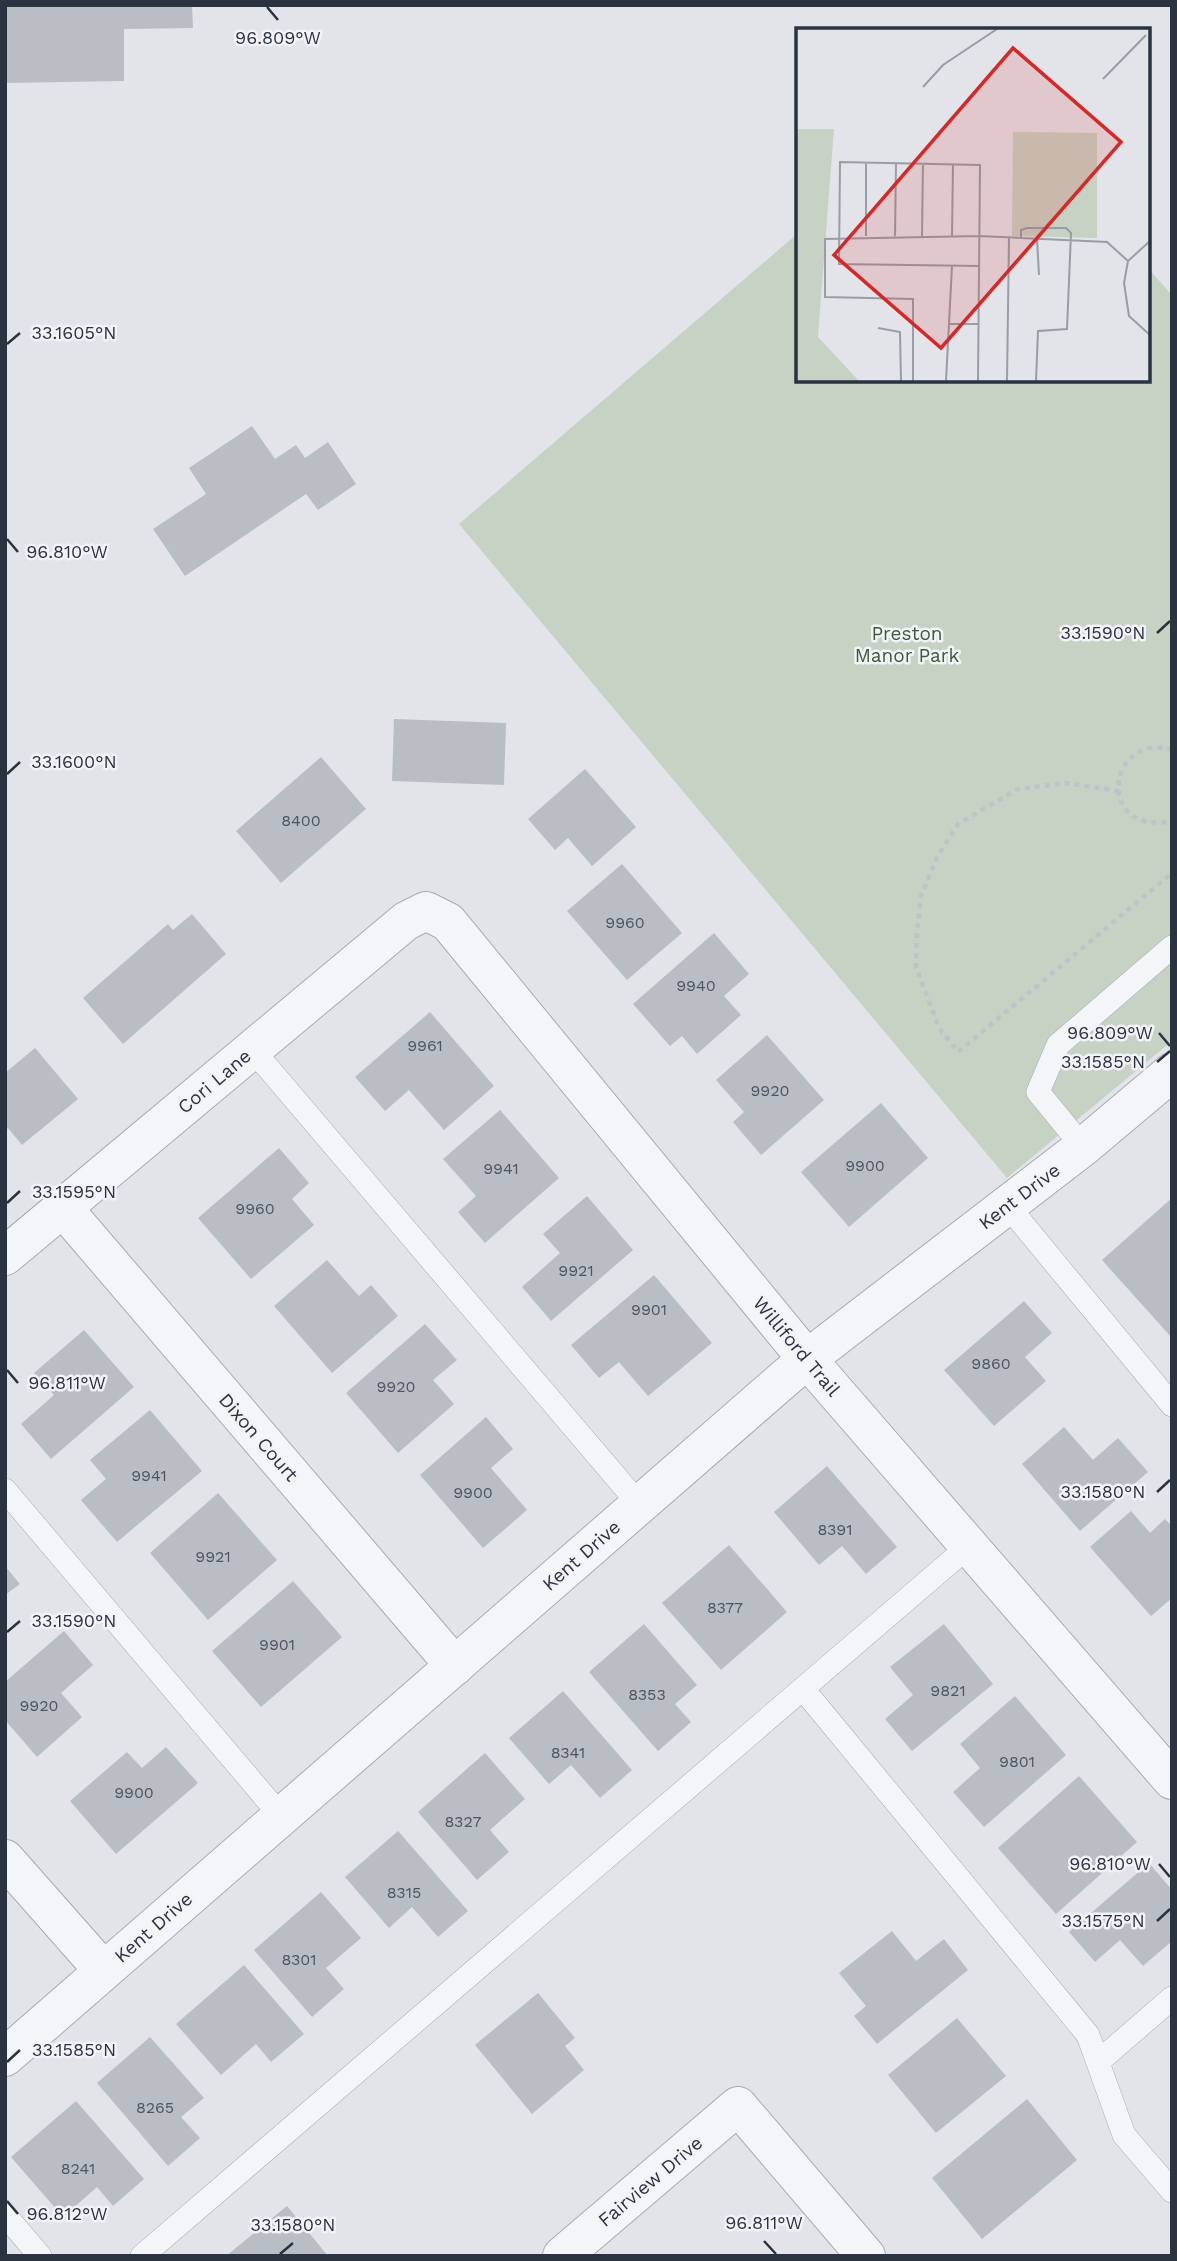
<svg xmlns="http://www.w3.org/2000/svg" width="1177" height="2261" font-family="'Work Sans',sans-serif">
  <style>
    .green { fill: #c7d2c4 }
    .building { fill: #b9bec5 }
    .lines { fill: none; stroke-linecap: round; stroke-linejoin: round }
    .lane-casing { stroke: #a7abb3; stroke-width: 24 }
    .street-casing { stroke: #a7abb3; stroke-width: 40 }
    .path { stroke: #c0c2c8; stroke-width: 4.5; stroke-dasharray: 5 5; stroke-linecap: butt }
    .lane { stroke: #f4f5f8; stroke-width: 23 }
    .street { stroke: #f4f5f8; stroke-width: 38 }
    .ticks { fill: none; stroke: #2b3240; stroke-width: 2.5 }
    .labels { text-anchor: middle; stroke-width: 5; stroke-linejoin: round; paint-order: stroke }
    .number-label { font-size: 16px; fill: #4e5561 }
    .park-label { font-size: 19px; fill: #3f5a3a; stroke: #f1f3f7 }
    .street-label { font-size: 19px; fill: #2b3240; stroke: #f1f3f7 }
    .inset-road { fill: none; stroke: #999da5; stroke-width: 2 }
    .view { fill: #d62828; fill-opacity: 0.15; stroke: #d62828; stroke-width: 3.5 }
    .inset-edge { fill: none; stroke: #2b3240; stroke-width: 3.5 }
    .ticks-label { font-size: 18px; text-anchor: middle; fill: #2b3240; stroke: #f1f3f7; stroke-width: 5; stroke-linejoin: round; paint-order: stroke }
  </style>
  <rect width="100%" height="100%" fill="#e2e4e9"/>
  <!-- green -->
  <path class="green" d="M797,234v146h350v-113l25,28v746l-165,137 -548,-654z"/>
  <!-- building -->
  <g class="building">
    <path d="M5,5h187l1,23 -69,1v52l-119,2z"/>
    <path d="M252,426l23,33 21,-14 9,13 23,-16 28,42 -38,26 -12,-16 -121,82 -32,-47 53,-35 -17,-26z"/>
    <path d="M394,719l112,4 -2,62 -112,-4z"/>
    <path d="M321,757l45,52 -85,74 -45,-52z"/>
    <path d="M585,769l51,58 -44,39 -24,-28 -13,12 -27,-31z"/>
    <path d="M622,864l60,69 -55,47 -60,-69z"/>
    <path d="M192,914l34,40 -103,90 -40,-46 85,-74 5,6z"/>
    <path d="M714,933l35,41 -25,22 17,19 -44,39 -15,-18 -12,10 -37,-42z"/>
    <path d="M430,1012l64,74 -50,44 -35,-40 -24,21 -30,-34z"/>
    <path d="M767,1035l57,65 -63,55 -28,-33 11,-10 -28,-32z"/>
    <path d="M35,1048l43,51 -56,46 -14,-17 -3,3v-58z"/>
    <path d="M881,1103l47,55 -79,69 -48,-55z"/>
    <path d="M500,1110l59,68 -74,65 -27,-31 18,-16 -33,-37z"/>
    <path d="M279,1148l30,35 -17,16 22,26 -63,54 -53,-61z"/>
    <path d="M587,1196l46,54 -82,71 -29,-34 38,-34 -17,-19z"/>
    <path d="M1172,1198v140l-70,-78z"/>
    <path d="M327,1260l32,36 12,-11 27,31 -66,57 -58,-67z"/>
    <path d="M654,1275l58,68 -64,53 -29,-34 -20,16 -28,-33z"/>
    <path d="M1024,1301l28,32 -27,24 21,24 -52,45 -50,-56z"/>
    <path d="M425,1324l32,36 -24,20 21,24 -56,49 -52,-60z"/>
    <path d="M84,1330l50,57 -83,72 -30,-35 33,-29 -20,-22z"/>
    <path d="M150,1410l52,61 -85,71 -36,-42 25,-21 -16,-19z"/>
    <path d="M486,1417l27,32 -22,19 36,42 -44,38 -63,-73z"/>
    <path d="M1064,1427l29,33 25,-22 30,34 -68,59 -58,-67z"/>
    <path d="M827,1466l70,81 -31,27 -24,-28 -23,19 -45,-53z"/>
    <path d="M218,1493l59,67 -69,60 -58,-67z"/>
    <path d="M1131,1511l19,22 15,-14 7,7v72l-21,18 -61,-69z"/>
    <path d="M729,1545l58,67 -66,58 -59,-67z"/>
    <path d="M5,1566l15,18 -15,11z"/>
    <path d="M293,1581l49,56 -81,70 -49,-56z"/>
    <path d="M644,1624l53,61 -22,19 16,18 -33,29 -69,-79z"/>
    <path d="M944,1624l49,60 -81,67 -27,-32 28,-24 -23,-28z"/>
    <path d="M64,1631l29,34 -32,28 21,24 -45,40 -32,-37v-38z"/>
    <path d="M563,1691l69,79 -32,28 -29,-33 -22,19 -40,-46z"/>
    <path d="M1015,1696l51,59 -82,72 -31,-35 27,-24 -20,-24z"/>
    <path d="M166,1747l32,36 -82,71 -46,-53 57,-49 15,16z"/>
    <path d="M485,1753l40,46 -35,31 19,22 -32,28 -59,-68z"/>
    <path d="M1079,1776l58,66 -81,72 -58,-66z"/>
    <path d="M398,1831l70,80 -30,26 -26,-30 -23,21 -44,-51z"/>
    <path d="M1149,1863l23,27v51l-29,25 -23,-26 -25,22 -26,-30z"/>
    <path d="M321,1892l40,46 -35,30 18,21 -32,28 -58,-67z"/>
    <path d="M892,1931l24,30 28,-22 24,31 -91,74 -23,-28 12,-10 -27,-33z"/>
    <path d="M244,1965l60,69 -33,28 -15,-18 -35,31 -45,-51z"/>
    <path d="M538,1993l37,45 -10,8 19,24 -52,44 -57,-69z"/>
    <path d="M957,2018l49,58 -70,57 -48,-58z"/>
    <path d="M150,2037l54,61 -23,19 19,21 -32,28 -71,-83z"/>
    <path d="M1027,2099l50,61 -95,79 -50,-61z"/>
    <path d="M76,2101l68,78 -31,27 -16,-19 -34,30 -52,-60z"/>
    <path d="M287,2206l41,50h-102z"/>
  </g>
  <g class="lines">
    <!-- lane casing -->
    <g class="lane-casing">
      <g id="lane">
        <path d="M252,1049l387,455"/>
        <path d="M1083,1147l-45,-55 20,-47 114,-98"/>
        <path d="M1007,1205l165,200"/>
        <path d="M5,1490l276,326"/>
        <path d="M803,1689l285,346 36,100 48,56"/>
        <path d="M1098,2062l74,-64"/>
        <path d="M5,2215l35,41"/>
        <path d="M142,2256l827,-710"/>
      </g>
    </g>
    <!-- street casing -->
    <g class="street-casing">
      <g id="street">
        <path d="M63,1208l392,458"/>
        <path d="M5,1256l401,-335 20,-10 22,11 359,437 365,421"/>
        <path d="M5,1859l98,111"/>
        <path d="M5,2057l802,-698 276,-212 89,-75"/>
        <path d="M562,2256l176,-150 128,150"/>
      </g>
    </g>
    <!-- path -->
    <g class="path">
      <path d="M1172,750c-54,-17 -74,58 -28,71 10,2 19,3 28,-1"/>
      <path d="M1119,791l-53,-8 -48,6 -60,35 -21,33 -16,39 -4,36 -1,35 23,61 19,24 214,-179"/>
    </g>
    <!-- lane -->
    <use href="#lane" class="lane"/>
    <!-- street -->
    <use href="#street" class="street"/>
  </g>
  <!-- ticks -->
  <path class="ticks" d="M267,7l11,13M7,344l13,-11M7,539l11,13M1157,633l13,-12M7,774l13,-12M1159,1033l11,13M1157,1062l13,-11M7,1203l13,-12M7,1370l11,13M1157,1492l13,-12M7,1632l13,-11M1159,1864l11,13M1157,1921l13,-12M7,2062l13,-12M7,2201l11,13M764,2241l12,13M280,2254l13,-11"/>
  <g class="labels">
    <!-- number labels -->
    <g class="number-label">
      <text x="301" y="826">8400</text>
      <text x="625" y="928">9960</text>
      <text x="696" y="991">9940</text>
      <text x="425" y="1051">9961</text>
      <text x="770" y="1096">9920</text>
      <text x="865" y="1171">9900</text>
      <text x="501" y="1174">9941</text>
      <text x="255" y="1214">9960</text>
      <text x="576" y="1276">9921</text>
      <text x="649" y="1315">9901</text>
      <text x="991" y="1369">9860</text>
      <text x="396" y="1392">9920</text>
      <text x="149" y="1481">9941</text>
      <text x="473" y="1498">9900</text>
      <text x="835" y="1535">8391</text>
      <text x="213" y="1562">9921</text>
      <text x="725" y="1613">8377</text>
      <text x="277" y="1650">9901</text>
      <text x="948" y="1696">9821</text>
      <text x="647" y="1700">8353</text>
      <text x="39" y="1711">9920</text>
      <text x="568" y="1758">8341</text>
      <text x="1017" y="1767">9801</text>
      <text x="134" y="1798">9900</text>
      <text x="463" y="1827">8327</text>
      <text x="404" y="1898">8315</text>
      <text x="299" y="1965">8301</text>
      <text x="155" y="2113">8265</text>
      <text x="78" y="2174">8241</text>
    </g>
    <!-- park labels -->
    <g class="park-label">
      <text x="907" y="640">Preston<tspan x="907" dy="22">Manor Park</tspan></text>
    </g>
    <!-- street labels -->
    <g class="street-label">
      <text transform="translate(214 1081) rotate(-40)" y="7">Cori Lane</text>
      <text transform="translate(1019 1196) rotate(-37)" y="7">Kent Drive</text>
      <text transform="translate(797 1346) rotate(50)" y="7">Williford Trail</text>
      <text transform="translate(259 1437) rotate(49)" y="7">Dixon Court</text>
      <text transform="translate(581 1555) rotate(-41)" y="7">Kent Drive</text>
      <text transform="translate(153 1927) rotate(-41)" y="7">Kent Drive</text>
      <text transform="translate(650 2181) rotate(-40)" y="7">Fairview Drive</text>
    </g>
  </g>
  <!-- overview -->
  <g transform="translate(796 28)">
    <rect width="354" height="354" fill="#e2e4e9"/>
    <path d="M0,101h38l-16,208 41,44h-63zM217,104l84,1v105l-85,-2z" fill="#c7d2c4"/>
    <path class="inset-road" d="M307,51l43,-44M127,59l20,-22 54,-36M70,135v73M99,208l1,-73M126,208l1,-73M156,208l1,-72M225,211v-9l6,-2h39l5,5 -4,96 -29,2 -2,50M241,211l2,36M354,213l-22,20 -4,22 5,33 21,19M154,296h29M82,300l22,4 1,49M117,353v-82l-88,-2v-58l154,-3 128,6 21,19M150,353l6,-115M182,353l2,-216 -140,-3 -1,102 140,2M211,353l2,-143"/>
    <path class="view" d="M217,20l108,94 -180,206 -107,-93z"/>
    <rect width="354" height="354" class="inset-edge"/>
  </g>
  <g class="ticks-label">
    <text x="278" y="44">96.809°W</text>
    <text x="74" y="339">33.1605°N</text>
    <text x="67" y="558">96.810°W</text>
    <text x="1103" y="639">33.1590°N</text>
    <text x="74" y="768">33.1600°N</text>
    <text x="1110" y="1039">96.809°W</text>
    <text x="1103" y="1068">33.1585°N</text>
    <text x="74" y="1198">33.1595°N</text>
    <text x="67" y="1389">96.811°W</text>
    <text x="1103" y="1498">33.1580°N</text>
    <text x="74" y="1627">33.1590°N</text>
    <text x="1110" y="1870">96.810°W</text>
    <text x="1103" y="1927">33.1575°N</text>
    <text x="74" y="2056">33.1585°N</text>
    <text x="67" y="2220">96.812°W</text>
    <text x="764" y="2229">96.811°W</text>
    <text x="293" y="2231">33.1580°N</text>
  </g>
  <!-- border -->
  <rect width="1177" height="2261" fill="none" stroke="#2b3240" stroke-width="14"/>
</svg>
